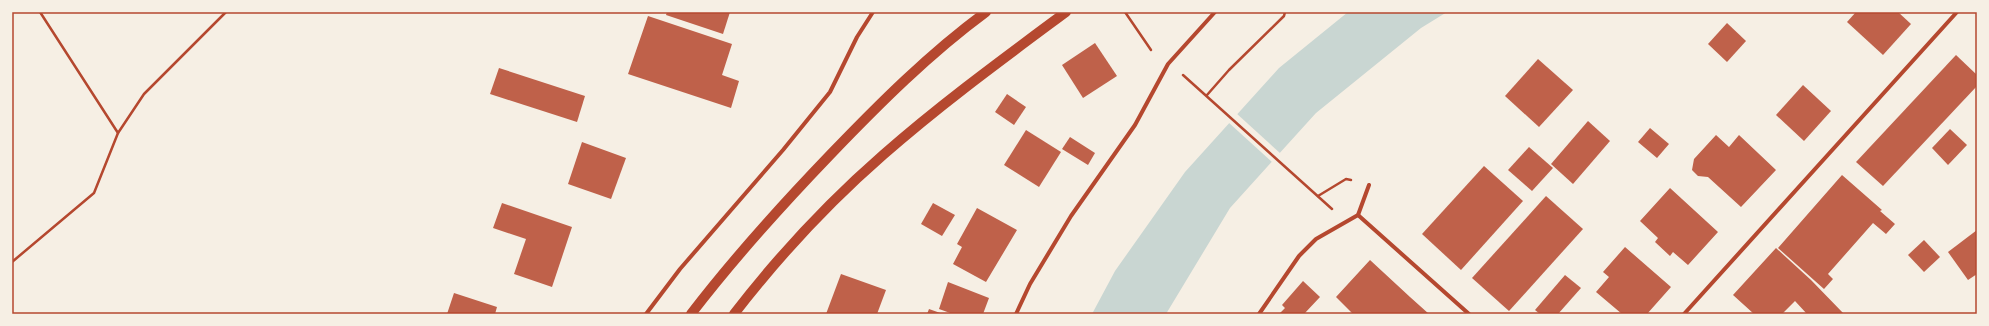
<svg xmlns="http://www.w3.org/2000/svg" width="1989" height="326" font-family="'Noto Sans',sans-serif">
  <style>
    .water { fill: #c9d6d2 }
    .pier { fill: #f6efe4 }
    .building { fill: #bf614a }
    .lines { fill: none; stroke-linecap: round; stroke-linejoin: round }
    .path { stroke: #b5482f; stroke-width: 2.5 }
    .minor { stroke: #b5482f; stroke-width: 4 }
    .primary { stroke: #b5482f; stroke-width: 10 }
    .neatline { fill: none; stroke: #b5482f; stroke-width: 1.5 }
  </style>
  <rect width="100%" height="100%" fill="#f6efe4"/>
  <!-- water -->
  <path class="water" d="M1348,12h99l-26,16 -105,85 -86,95 -64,106h-74l23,-43 70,-99 94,-104z"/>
  <!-- pier -->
  <path class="pier" d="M1236,113l45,41 -8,9 -45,-41z"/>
  <!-- building -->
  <g class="building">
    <path d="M667,12h63l-7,22 -57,-19z"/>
    <path d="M1856,12h42l13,12 -28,31 -36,-33z"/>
    <path d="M648,16l84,28 -10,31 17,6 -8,27 -103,-34z"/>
    <path d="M1727,23l19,18 -19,21 -19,-18z"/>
    <path d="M1095,43l22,33 -34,22 -21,-33z"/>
    <path d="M1956,55l21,20v11l-94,100 -27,-24z"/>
    <path d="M1538,59l35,31 -34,37 -34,-31z"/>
    <path d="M499,68l86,28 -8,26 -87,-28z"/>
    <path d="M1803,85l28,26 -27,30 -28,-26z"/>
    <path d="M1007,94l19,13 -12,18 -19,-13z"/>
    <path d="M1588,121l22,20 -37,43 -22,-20z"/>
    <path d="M1650,128l19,16 -12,14 -19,-16z"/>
    <path d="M1950,129l17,16 -19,20 -16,-17z"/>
    <path d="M1026,130l35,22 -22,35 -35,-22z"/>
    <path d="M1716,135l13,12 10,-12 37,35 -35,37 -33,-30 -10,-1 -6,-6 2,-11z"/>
    <path d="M1070,137l25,16 -7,12 -26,-16z"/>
    <path d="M582,142l44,16 -15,41 -43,-15z"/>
    <path d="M1529,147l24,21 -21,23 -24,-21z"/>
    <path d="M1484,166l39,35 -62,69 -39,-36z"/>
    <path d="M1842,175l40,35 -2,1 15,13 -9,10 -13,-11 -45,51 5,5 -9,10 -46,-41z"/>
    <path d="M1670,188l48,44 -30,33 -15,-13 -3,4 -15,-14 3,-4 -18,-17z"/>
    <path d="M1546,196l37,33 -74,82 -37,-33z"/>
    <path d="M502,203l70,24 -20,60 -38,-13 12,-35 -33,-11z"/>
    <path d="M933,203l22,12 -13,21 -21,-12z"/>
    <path d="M977,208l40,22 -31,52 -33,-18 9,-17 -5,-3z"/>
    <path d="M1977,230v44l-9,6 -20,-28z"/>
    <path d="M1924,240l16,17 -16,15 -16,-17z"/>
    <path d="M1625,247l46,40 -24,27h-25l-26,-22 13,-15 -6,-5z"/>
    <path d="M1776,248l35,32 33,34h-37l-12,-13 -13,13h-28l-21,-19z"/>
    <path d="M1370,260l40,37 19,17h-76l-17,-17z"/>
    <path d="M841,274l45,16 -9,24h-51z"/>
    <path d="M1565,275l16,13 -23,26h-18l-5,-4z"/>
    <path d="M1303,281l17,16 -16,17h-25l6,-6 -3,-3z"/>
    <path d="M948,282l41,16 -6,16h-30l-14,-5z"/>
    <path d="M454,293l43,14 -2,7h-48z"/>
    <path d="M929,309l14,5h-16z"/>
  </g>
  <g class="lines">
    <!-- path -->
    <g class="path">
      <path d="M40,12l78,121"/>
      <path d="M1125,12l26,38"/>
      <path d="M1183,75l149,134"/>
      <path d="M1207,95l22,-25 55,-54 1,-4"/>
      <path d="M1318,196l28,-17 5,1"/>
      <path d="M12,262l82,-69 24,-60 26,-39 82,-82"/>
    </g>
    <!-- minor -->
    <g class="minor">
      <path d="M1358,215l111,99"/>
      <path d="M646,314l34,-45 103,-119 47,-58 27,-55 16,-25"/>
      <path d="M1016,314l14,-30 41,-68 64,-91 33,-61 47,-52"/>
      <path d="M1259,314l40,-58 17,-17 42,-24 11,-30"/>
      <path d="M1684,314l273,-302"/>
    </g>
    <!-- primary -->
    <g class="primary">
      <path d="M691,314c43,-56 90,-108 139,-159 49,-51 99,-101 156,-143"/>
      <path d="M734,314c44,-57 94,-111 149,-159 58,-51 121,-97 183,-143"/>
    </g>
  </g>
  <!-- border -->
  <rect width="1989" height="326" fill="none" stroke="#f6efe4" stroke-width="26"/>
  <rect x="13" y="13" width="1963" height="300" class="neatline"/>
</svg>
